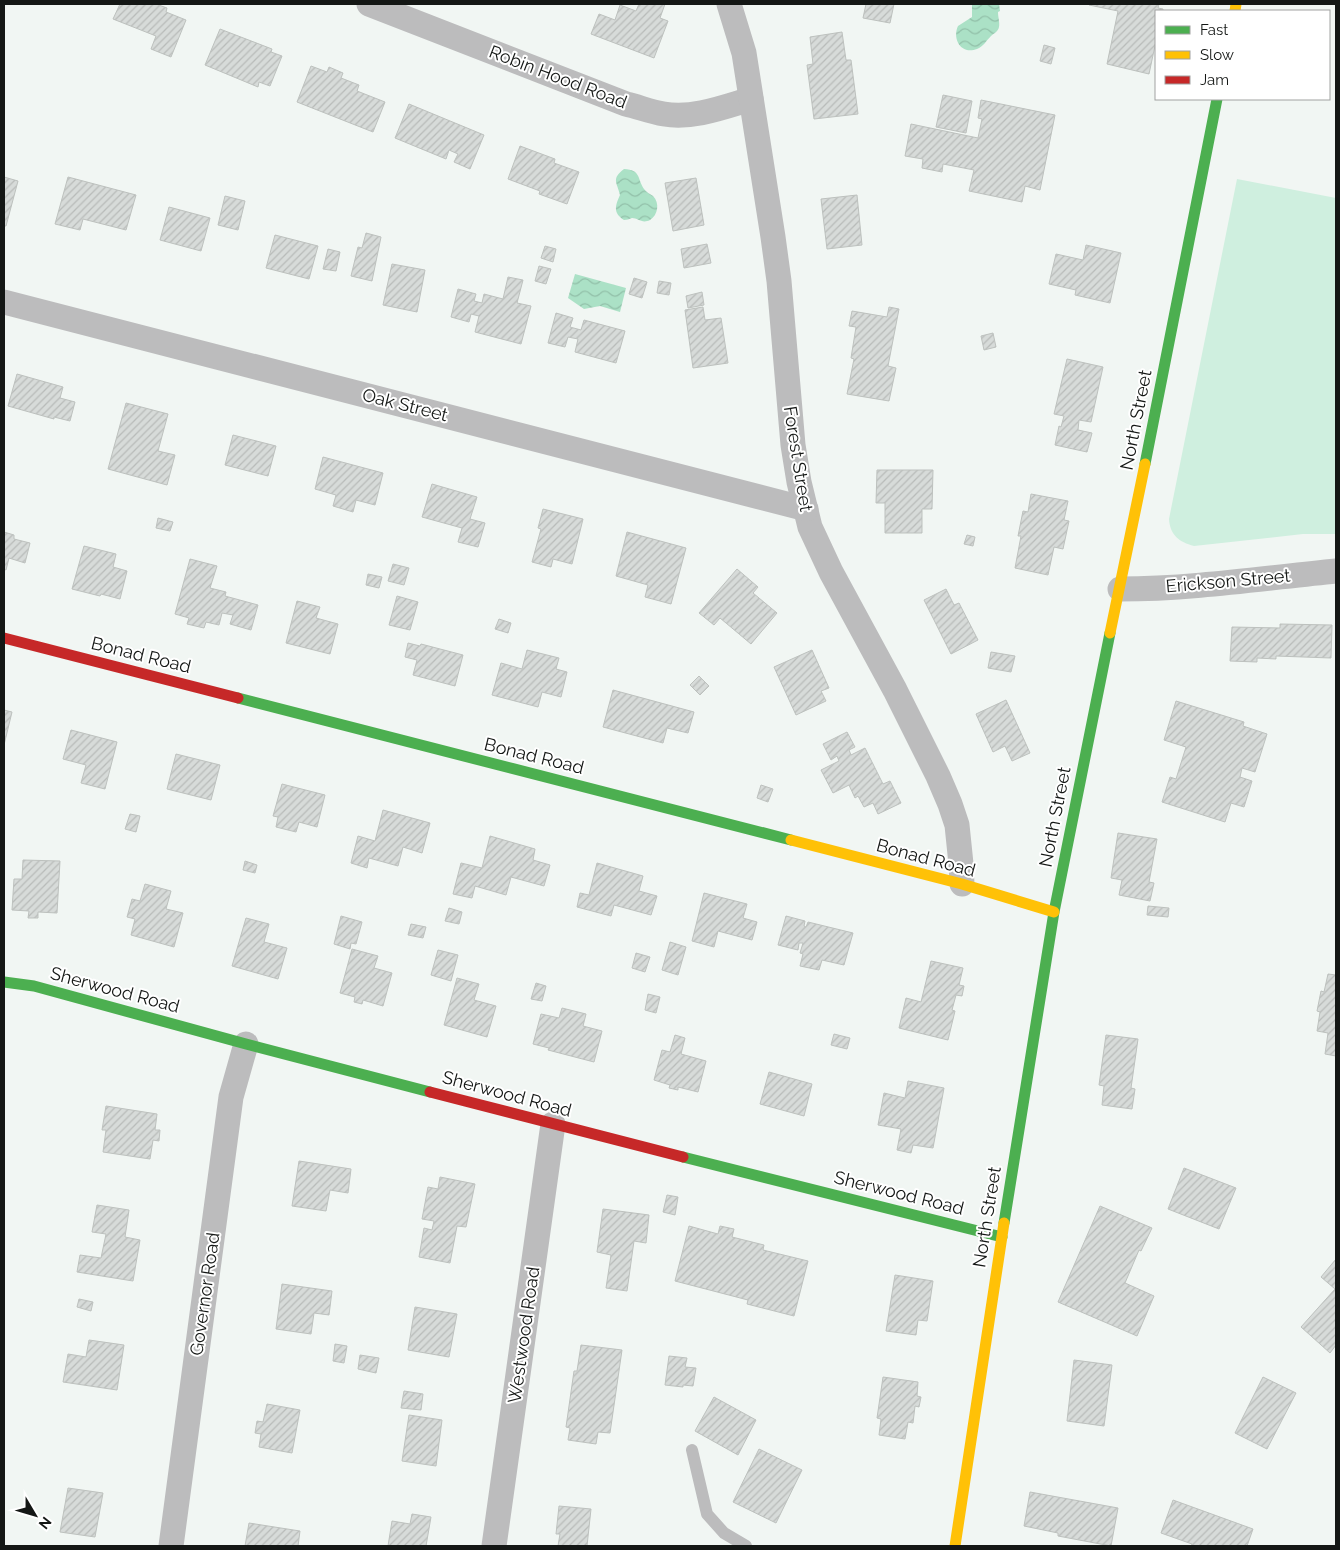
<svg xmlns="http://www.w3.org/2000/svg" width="1340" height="1550" font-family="Raleway,sans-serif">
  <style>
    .park { fill: #cfefdf }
    .water { fill: url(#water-waves) }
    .building { fill: url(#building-hatch); stroke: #bdc1be }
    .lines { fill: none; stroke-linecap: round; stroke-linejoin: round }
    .lane { stroke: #bcbcbd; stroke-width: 12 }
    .street { stroke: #bcbcbd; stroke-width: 25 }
    .fast { stroke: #4caf50; stroke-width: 11 }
    .slow { stroke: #ffc107; stroke-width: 11 }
    .jam { stroke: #c62828; stroke-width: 11 }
    .labels { text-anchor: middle; stroke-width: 4; stroke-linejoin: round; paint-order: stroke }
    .street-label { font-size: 18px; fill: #141715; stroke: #fff }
  </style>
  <defs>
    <pattern id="water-waves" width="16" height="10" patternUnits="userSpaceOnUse" patternTransform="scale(1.25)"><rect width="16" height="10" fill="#abe1c6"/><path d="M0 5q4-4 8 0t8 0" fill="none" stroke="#92c0a9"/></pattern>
    <pattern id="building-hatch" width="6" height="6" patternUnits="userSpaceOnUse" patternTransform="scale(1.25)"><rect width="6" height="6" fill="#d7dbd9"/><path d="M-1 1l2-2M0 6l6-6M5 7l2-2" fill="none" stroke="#b8bbb9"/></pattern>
  </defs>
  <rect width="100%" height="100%" fill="#f1f6f3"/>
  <!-- park -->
  <path class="park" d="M1237,179l99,19v336h-33l-109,12c-15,-4 -24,-11 -25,-27z"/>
  <!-- water -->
  <g class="water">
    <path d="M972,4h27l1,7 -2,1c0,5 2,11 1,15 -1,5 -5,6 -8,9 -5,5 -8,11 -14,13 -16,6 -25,-10 -19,-23l14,-9z"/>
    <path d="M624,169c17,1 13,9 20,20 2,3 6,5 9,7 7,7 5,19 -3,24 -8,4 -12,-2 -18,-2 -3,1 -5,2 -8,2 -11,-7 -9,-14 -4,-25 -3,-13 -9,-16 4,-26z"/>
    <path d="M575,274l51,14 -6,24 -20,-6 -16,3 -16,-11z"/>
  </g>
  <!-- building -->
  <g class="building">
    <path d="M120,4h36l11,4 -1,4 20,8 -15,37 -20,-8 5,-13 -43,-17z"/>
    <path d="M639,4h26l-5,14 8,3 -14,37 -63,-24 8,-20 16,6 5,-15 16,6z"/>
    <path d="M866,4h28l-4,19 -27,-5z"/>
    <path d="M1089,4h70l-1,4 5,1v2h-7v30l-7,33 -42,-10 11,-53 -29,-6z"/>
    <path d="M220,29l52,20 -1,3 11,4 -12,30 -11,-4 -1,5 -53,-22z"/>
    <path d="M842,32l4,28h5l7,54 -44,5 -7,-54 6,-1 -3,-27z"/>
    <path d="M1044,45l11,3 -4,16 -11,-3z"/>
    <path d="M311,66l16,6 2,-5 14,6 -2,5 18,7 -2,6 28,11 -12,30 -76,-30z"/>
    <path d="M943,95l29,6 -6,32 -30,-6z"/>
    <path d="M981,100l74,15 -15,75 -15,-4 -3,16 -53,-11 5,-21 -31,-6 -1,8 -20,-4 1,-9 -18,-3 6,-32 67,14 4,-19 -4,-1z"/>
    <path d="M409,104l75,31 -14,34 -16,-7 4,-8 -9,-4 -3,9 -51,-21z"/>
    <path d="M520,146l35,13 -1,4 25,9 -12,32 -28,-10 1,-3 -32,-12z"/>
    <path d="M4,177l14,4 -12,45h-2z"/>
    <path d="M68,177l68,18 -10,35 -43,-11 -3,11 -25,-6z"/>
    <path d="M696,178l8,47 -31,6 -8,-48z"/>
    <path d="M857,195l5,50 -35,4 -6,-50z"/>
    <path d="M225,196l20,5 -7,29 -20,-5z"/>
    <path d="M169,207l41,11 -9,33 -41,-11z"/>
    <path d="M366,233l15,4 -9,44 -21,-5 7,-29 4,1z"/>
    <path d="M275,235l43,11 -9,33 -43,-11z"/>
    <path d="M707,244l4,19 -27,5 -3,-19z"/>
    <path d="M1086,245l35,8 -11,50 -35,-8 1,-5 -27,-6 7,-30 27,6z"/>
    <path d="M545,246l11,3 -3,13 -12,-4z"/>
    <path d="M328,249l12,3 -4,19 -13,-2z"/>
    <path d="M392,264l33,6 -8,42 -34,-7z"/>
    <path d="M539,266l12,3 -5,15 -11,-3z"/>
    <path d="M508,277l15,3 -6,23 14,3 -10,38 -46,-12 4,-16 -8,-2 -2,8 -18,-5 7,-28 18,5 -2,7 8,2 2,-9 19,5z"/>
    <path d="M634,278l13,4 -5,16 -13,-4z"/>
    <path d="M659,281l12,2 -2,12 -12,-2z"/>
    <path d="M702,292l2,13 -16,3 -2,-12z"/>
    <path d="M703,307l2,13 16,-2 7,45 -35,5 -8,-58z"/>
    <path d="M889,307l10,2 -11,57 8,2 -7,33 -42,-7 7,-35 -3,-1 5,-31 -7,-1 3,-15 35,6z"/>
    <path d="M556,313l17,5 -3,9 11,3 3,-10 41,11 -9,32 -41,-11 3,-13 -10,-2 -3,10 -17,-4z"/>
    <path d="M993,333l3,14 -12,3 -3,-14z"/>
    <path d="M1067,359l36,8 -12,55 -12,-2 -1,10 14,3 -5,19 -32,-7 4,-19 2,1 3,-11 -10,-2z"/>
    <path d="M17,374l46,13 -3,11 15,4 -5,19 -16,-4v2l-46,-13z"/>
    <path d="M126,403l42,11 -10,37 17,4 -8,30 -59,-16z"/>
    <path d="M233,435l43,11 -8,30 -43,-11z"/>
    <path d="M323,457l60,16 -8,32 -19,-5 -3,12 -20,-6 3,-11 -21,-6z"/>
    <path d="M877,470h56l-1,39h-10v24h-37v-30h-9z"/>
    <path d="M432,484l45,13 -7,22 15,4 -7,24 -20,-5 4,-14 -40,-11z"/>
    <path d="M1031,494l37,7 -4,19 5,1 -6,28 -9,-2 -6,28 -33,-7 6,-32h-3l5,-25 5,1z"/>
    <path d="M543,509l40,10 -11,45 -19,-5 -2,8 -19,-5 9,-33 -3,-1z"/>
    <path d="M158,518l15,4 -3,9 -14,-3z"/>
    <path d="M4,532l10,3v4l16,4 -5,20 -16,-5 -3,12 -2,-1z"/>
    <path d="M627,532l59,16 -15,56 -26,-7 3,-12 -32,-9z"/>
    <path d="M967,535l8,2 -2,9 -9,-2z"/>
    <path d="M84,546l32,8 -3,13 14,4 -7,28 -19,-5 -1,2 -28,-7z"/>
    <path d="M190,559l27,7 -7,22 16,4 -1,4 33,9 -7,25 -21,-6 3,-9 -11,-2 -3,12 -13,-3 -2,6 -17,-4 2,-6 -14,-4z"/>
    <path d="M393,564l16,4 -5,17 -16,-4z"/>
    <path d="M737,569l21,18 -5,6 24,20 -26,31 -31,-26 -6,7 -15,-12z"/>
    <path d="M368,574l14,3 -3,11 -13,-3z"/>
    <path d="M946,589l8,16 5,-2 19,37 -27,14 -27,-54z"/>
    <path d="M397,596l21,6 -8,28 -21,-5z"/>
    <path d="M297,601l23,6 -4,11 22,6 -8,30 -44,-11z"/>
    <path d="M499,619l12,4 -3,10 -13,-4z"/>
    <path d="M1280,624l52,1 -1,33 -55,-2v3l-19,-1v4l-27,-1 2,-34 48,1z"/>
    <path d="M408,643l12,3 1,-2 42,11 -8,31 -42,-11 4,-15 -12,-3z"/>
    <path d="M527,650l32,8 -3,11 11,3 -6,25 -19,-5 -4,15 -46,-12 9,-32 21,6z"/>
    <path d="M812,650l17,38 -8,3 5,10 -30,14 -22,-48z"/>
    <path d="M991,652l24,4 -4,16 -23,-4z"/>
    <path d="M699,676l10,10 -9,9 -10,-10z"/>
    <path d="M613,690l81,22 -6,21 -21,-5 -4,15 -60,-16z"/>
    <path d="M1006,700l24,53 -18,8 -7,-15 -12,6 -17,-38z"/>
    <path d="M1176,701l68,21 -1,4 24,8 -12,38 -13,-4 -2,9 12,4 -8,26 -13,-4 -6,19 -63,-20 8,-25 6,2 10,-32 -22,-7z"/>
    <path d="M4,710l8,2 -8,33z"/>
    <path d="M71,730l46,12 -12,47 -24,-6 5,-18 -23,-6z"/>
    <path d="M847,732l8,15 -6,3 2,5 14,-7 18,36 7,-3 11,22 -23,11 -5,-11 -9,4 -6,-11 -3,2 -6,-13 -16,8 -12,-23 18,-9 -2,-5 -6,4 -8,-16z"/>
    <path d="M176,754l44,11 -9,35 -44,-11z"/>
    <path d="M282,784l43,11 -8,32 -18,-5 -3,10 -20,-5 2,-10 -5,-1z"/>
    <path d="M761,785l12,4 -5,13 -11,-4z"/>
    <path d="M383,810l47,13 -8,30 -19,-6 -5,19 -29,-8 -2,10 -16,-5 7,-27 17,5z"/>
    <path d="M130,814l10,2 -4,16 -11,-3z"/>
    <path d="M1118,833l39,6 -8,43 5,1 -4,18 -31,-6 3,-15 -11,-2z"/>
    <path d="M490,836l45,13 -2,11 17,5 -6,21 -33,-9 -5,18 -31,-9 -3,12 -19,-4 8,-31 21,5z"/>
    <path d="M23,860l37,1 -3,52 -19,-1v6h-10l1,-7 -17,-1 2,-31h8z"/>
    <path d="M245,861l12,4 -2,8 -12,-3z"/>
    <path d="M597,863l46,13 -4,15 18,5 -6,19 -37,-10 -3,11 -34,-9 3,-14 9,2z"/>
    <path d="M145,884l26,7 -5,18 17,4 -9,34 -43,-12 4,-16 -8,-2 5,-18 8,2z"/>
    <path d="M704,893l43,11 -4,14 14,4 -5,18 -34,-9 -4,16 -22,-6z"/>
    <path d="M1148,906l21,2 -1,9 -21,-2z"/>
    <path d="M449,908l13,4 -3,12 -14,-3z"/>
    <path d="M341,916l21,6 -6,22 -5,-1 -1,6 -16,-5z"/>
    <path d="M786,916l19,5 -1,5 2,1 2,-5 45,11 -9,32 -22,-5 -3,10 -19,-4 3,-12 -3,-1 3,-10h-4l-1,7 -20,-5z"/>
    <path d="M246,918l23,6 -5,18 23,6 -9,31 -46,-13z"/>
    <path d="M411,924l15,3 -3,11 -15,-3z"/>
    <path d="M670,942l16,5 -8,28 -16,-5z"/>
    <path d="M352,949l26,7 -4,12 18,5 -9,33 -20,-6 -1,4 -8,-2 1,-5 -15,-4z"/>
    <path d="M438,950l20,5 -7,26 -20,-6z"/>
    <path d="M636,953l14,4 -5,15 -13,-4z"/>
    <path d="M931,961l32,7 -4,17 5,1 -2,10 -6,-1 -4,15 3,1 -7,29 -49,-12 7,-30 15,4z"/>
    <path d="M1328,974l8,1v81l-11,-2 3,-21 -11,-2 3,-19 -3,-1 4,-20 3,1z"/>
    <path d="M457,978l22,6 -5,16 22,6 -9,31 -43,-12z"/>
    <path d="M536,983l10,3 -4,15 -11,-2z"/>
    <path d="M648,994l12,3 -4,16 -11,-3z"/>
    <path d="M562,1008l24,6 -3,12 19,5 -8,31 -46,-12 1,-2 -16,-4 8,-30 18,4z"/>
    <path d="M834,1034l16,4 -3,11 -16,-4z"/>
    <path d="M675,1035l10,3 -4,16 25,7 -8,31 -20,-5v3l-9,-2 1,-3 -16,-5 8,-30 8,2z"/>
    <path d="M1106,1035l32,4 -7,49 4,1 -3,20 -30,-4 2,-19 -5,-1z"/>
    <path d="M769,1072l43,12 -8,32 -44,-12z"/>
    <path d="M908,1081l36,7 -11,60 -20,-3 -2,8 -14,-3 4,-21 -23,-4 6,-32 21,5z"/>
    <path d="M106,1106l51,8 -2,16h5l-1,11 -6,-1 -3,19 -47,-7 3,-22h-4z"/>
    <path d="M299,1161l52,8 -3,24 -18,-3 -4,21 -34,-5z"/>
    <path d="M1184,1168l52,20 -17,41 -51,-20z"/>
    <path d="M440,1177l35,7 -9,43 -9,-1 -7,37 -31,-6 5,-29 8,2 2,-9 -12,-2 6,-32 10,2z"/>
    <path d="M667,1195l11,2 -3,18 -12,-3z"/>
    <path d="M97,1205l32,5 -4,27 15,3 -7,41 -56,-9 3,-17 21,3 5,-24 -14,-2z"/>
    <path d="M1100,1206l52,22 -11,23 -2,-1 -14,33 29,13 -17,40 -79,-34z"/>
    <path d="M603,1209l46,6 -3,28 -12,-2 -7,50 -21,-3 5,-33 -14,-3z"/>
    <path d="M689,1226l29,8 2,-8 14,3 -2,8 32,8 -1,5 45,11 -14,55 -47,-12 1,-4 -73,-19z"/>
    <path d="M1336,1259v86l-6,8 -29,-26 34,-38 -14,-12z"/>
    <path d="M895,1275l38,6 -6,40 -9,-1 -2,15 -30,-4z"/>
    <path d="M282,1284l50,7 -3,24 -15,-2 -3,21 -35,-5z"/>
    <path d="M79,1299l14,3 -2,9 -14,-4z"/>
    <path d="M415,1307l42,7 -8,43 -41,-7z"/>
    <path d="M89,1340l35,5 -7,45 -54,-8 5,-28 18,3z"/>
    <path d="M335,1344l12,2 -3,17 -11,-2z"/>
    <path d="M581,1345l41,5 -12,83 -12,-1 -2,12 -28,-4 2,-12 -4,-1 8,-56h3z"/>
    <path d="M360,1355l19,3 -3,15 -18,-4z"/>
    <path d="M669,1356l18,2 -2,9 11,1 -3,18 -10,-1v2l-18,-2z"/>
    <path d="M1074,1360l38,5 -8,61 -37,-5z"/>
    <path d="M883,1377l35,5 -1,14 4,1 -2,10 -4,-1 -2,17 -5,-1 -3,17 -26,-4 2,-16 -4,-1z"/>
    <path d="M1263,1377l33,16 -29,56 -32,-16z"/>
    <path d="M404,1391l19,3 -2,16 -20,-2z"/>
    <path d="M714,1397l42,23 -18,35 -43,-24z"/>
    <path d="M267,1404l33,6 -8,43 -33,-6 2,-13 -6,-1 2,-12 6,1z"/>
    <path d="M409,1415l33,5 -6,46 -34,-5z"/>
    <path d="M759,1449l43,21 -26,53 -43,-21z"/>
    <path d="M68,1488l35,5 -8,44 -35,-5z"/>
    <path d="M1030,1492l88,16 -7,38 -53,-10v-3l-34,-7z"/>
    <path d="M1173,1500l80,29 -6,17h-56l1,-2 -31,-11z"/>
    <path d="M559,1506l32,3 -4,37h-29l2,-12h-4z"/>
    <path d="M412,1514l19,3 -5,29h-38l4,-25 18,3z"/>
    <path d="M249,1523l51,8 -2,15h-53z"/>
  </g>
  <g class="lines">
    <!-- lane -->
    <path class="lane" d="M692,1450l15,64 17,19 22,13"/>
    <!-- street -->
    <g class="street">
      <path d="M369,4l257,100c13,3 25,8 38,10 29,5 60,-7 87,-15"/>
      <path d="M729,4l15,49 29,184 6,44 14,164 6,37 11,45 21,45 64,118 43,86 12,28 7,21 4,39 1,20"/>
      <path d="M4,302l802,207"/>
      <path d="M1120,589c71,0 145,-11 216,-18"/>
      <path d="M171,1546l60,-449 15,-53"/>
      <path d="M494,1546l59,-422"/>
    </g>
    <!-- fast -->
    <g class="fast">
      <path d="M1145,464l72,-365"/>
      <path d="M238,698l553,142"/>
      <path d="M4,982l30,4 212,58 184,48"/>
      <path d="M683,1157l319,80"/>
      <path d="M1004,1223l50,-311 56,-279"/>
    </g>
    <!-- slow -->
    <g class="slow">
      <path d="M1235,11l1,-7"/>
      <path d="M1110,633l35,-169"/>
      <path d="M791,840l171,44 92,28"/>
      <path d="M955,1546l49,-323"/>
    </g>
    <!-- jam -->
    <g class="jam">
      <path d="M4,638l234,60"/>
      <path d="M430,1092l253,65"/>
    </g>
  </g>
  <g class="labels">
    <!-- street labels -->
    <g class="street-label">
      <text transform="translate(558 77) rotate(21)" y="6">Robin Hood Road</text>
      <text transform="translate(405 405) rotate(14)" y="6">Oak Street</text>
      <text transform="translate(1136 420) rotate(-79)" y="6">North Street</text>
      <text transform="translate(798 459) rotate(81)" y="6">Forest Street</text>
      <text transform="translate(1228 581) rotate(-5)" y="6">Erickson Street</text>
      <text transform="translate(141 655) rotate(14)" y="6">Bonad Road</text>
      <text transform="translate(534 756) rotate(14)" y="6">Bonad Road</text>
      <text transform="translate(1055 817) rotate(-79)" y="6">North Street</text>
      <text transform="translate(926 858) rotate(15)" y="6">Bonad Road</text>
      <text transform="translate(115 990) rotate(15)" y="6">Sherwood Road</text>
      <text transform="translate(507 1094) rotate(15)" y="6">Sherwood Road</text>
      <text transform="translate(899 1193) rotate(14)" y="6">Sherwood Road</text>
      <text transform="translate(987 1217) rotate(-81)" y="6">North Street</text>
      <text transform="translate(205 1294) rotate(-82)" y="6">Governor Road</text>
      <text transform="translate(524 1335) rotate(-82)" y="6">Westwood Road</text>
    </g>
  </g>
  <!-- border -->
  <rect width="1340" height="1550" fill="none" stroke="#141715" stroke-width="10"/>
  <!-- legend -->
  <rect x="1155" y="10" width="175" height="90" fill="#ffffff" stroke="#a1a2a1"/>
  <rect x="1165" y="26" width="25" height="8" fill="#4caf50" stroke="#a1a2a1"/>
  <text x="1200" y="35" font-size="15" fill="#141715">Fast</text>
  <rect x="1165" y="51" width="25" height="8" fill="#ffc107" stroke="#a1a2a1"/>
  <text x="1200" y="60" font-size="15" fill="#141715">Slow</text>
  <rect x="1165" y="76" width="25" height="8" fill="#c62828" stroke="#a1a2a1"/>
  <text x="1200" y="85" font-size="15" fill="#141715">Jam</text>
  <!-- north arrow -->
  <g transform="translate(35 1515) rotate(128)" stroke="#ffffff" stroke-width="4" paint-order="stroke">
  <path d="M0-4L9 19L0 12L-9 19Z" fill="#141715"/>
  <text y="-8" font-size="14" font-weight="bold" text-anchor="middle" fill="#141715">N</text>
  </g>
</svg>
